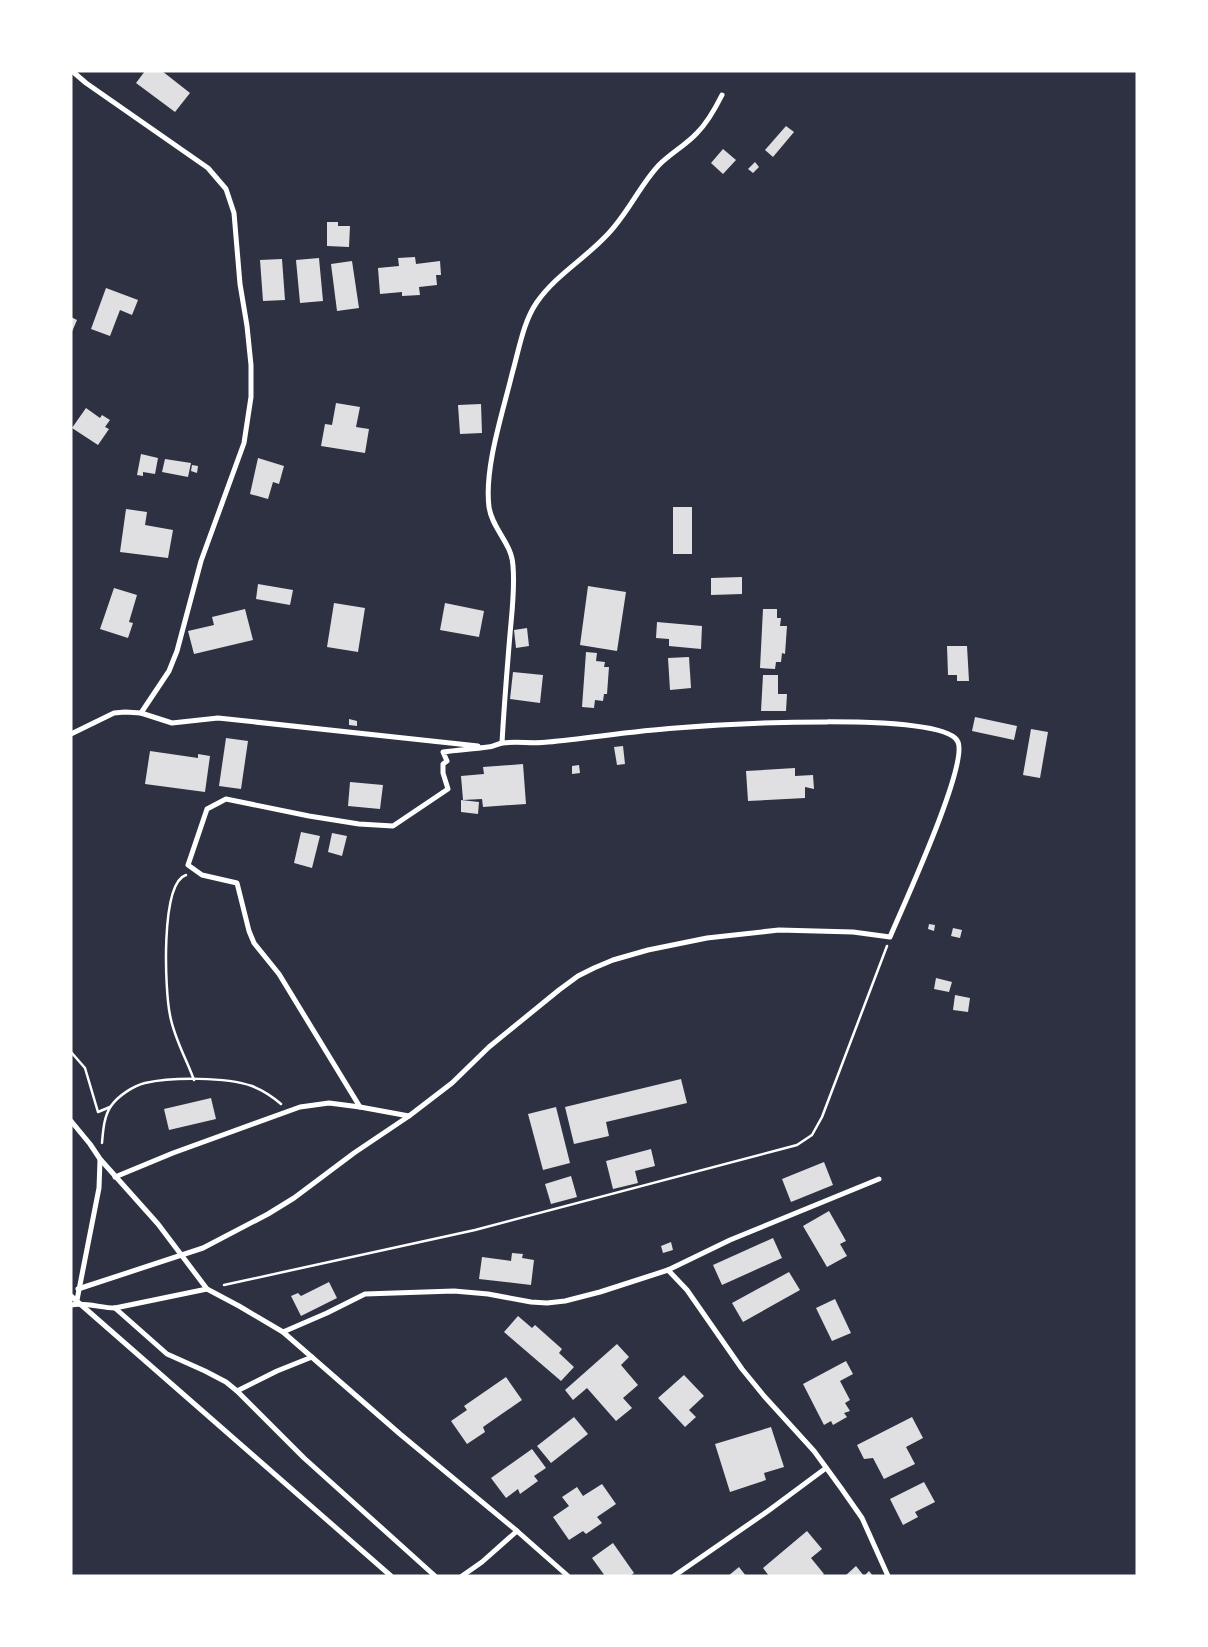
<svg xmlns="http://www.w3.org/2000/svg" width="1208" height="1647" font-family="'Exo 2',sans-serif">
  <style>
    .building { fill: #e0e0e3 }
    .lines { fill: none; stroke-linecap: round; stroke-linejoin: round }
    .path { stroke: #fff; stroke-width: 2.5 }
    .minor { stroke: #fff; stroke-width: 5 }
  </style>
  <rect width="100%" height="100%" fill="#2d3142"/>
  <!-- building -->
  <g class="building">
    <path d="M145,71h17l28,22 -15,19 -39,-29z"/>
    <path d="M786,126l8,6 -21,25 -8,-7z"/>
    <path d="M723,149l13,11 -13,14 -12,-11z"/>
    <path d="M755,162l4,5 -6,6 -5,-4z"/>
    <path d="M327,222h11v4h12l-1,21 -22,-1z"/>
    <path d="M415,257l1,7 24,-3 1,14h-5l1,10 -18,2 1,8 -18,1v-4l-22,2 -2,-26 21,-2 -1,-8z"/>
    <path d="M319,258l4,43 -23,2 -4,-43z"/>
    <path d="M282,259l3,41 -22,1 -3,-41z"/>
    <path d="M352,261l7,47 -22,3 -6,-47z"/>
    <path d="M106,288l32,12 -6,15 -12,-5 -10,26 -19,-7z"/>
    <path d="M71,317l6,3 -6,14z"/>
    <path d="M336,403l24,4 -4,20 13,2 -4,24 -44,-7 4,-22 7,1z"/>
    <path d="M481,404l1,29 -22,1 -2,-29z"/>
    <path d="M86,408l14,10 2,-3 8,5 -5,7 4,2 -11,16 -26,-17z"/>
    <path d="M141,454l17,4 -3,16 -12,-2v4l-6,-1z"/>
    <path d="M258,458l26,8 -5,18 -6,-2 -5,17 -18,-5z"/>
    <path d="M165,459l26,4 -3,14 -26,-5z"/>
    <path d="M192,465l6,1 -1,7 -6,-2z"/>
    <rect x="673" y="507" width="19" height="47"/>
    <path d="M126,509l21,3 -2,13 28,5 -5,28 -48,-6z"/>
    <path d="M742,577v17l-31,1v-17z"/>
    <path d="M258,584l35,6 -3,15 -34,-6z"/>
    <path d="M588,586l38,6 -9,59 -37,-6z"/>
    <path d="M114,588l23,7 -8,27 4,1 -5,15 -28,-9z"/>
    <path d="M334,603l31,5 -7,44 -31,-5z"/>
    <path d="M445,603l39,8 -5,26 -39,-7z"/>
    <path d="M245,609l8,31 -59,14 -6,-23 26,-6 -2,-8z"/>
    <path d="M763,609h14v9h4l-1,8h7l-2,28 -3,-1 -1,9h-5l-1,7 -15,-1z"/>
    <path d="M657,622l45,4 -1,23 -32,-3v-7l-13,-1z"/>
    <path d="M527,628l2,18 -13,2 -2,-18z"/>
    <path d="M947,646h20l2,35h-12v-6h-9z"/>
    <path d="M586,652l11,1 -1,8 9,1 -1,5h5l-2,27h-3l-1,7 -8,-1 -1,8 -12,-1z"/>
    <path d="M689,657l2,31 -21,2 -2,-32z"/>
    <path d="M513,672l30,3 -3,28 -30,-4z"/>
    <path d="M763,675h15v19h9l-1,17h-25z"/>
    <path d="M975,717l42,9 -3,14 -42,-9z"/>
    <path d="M349,719l8,2v5l-8,-1z"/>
    <path d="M1031,729l17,3 -8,46 -17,-3z"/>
    <path d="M226,738l22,3 -7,48 -22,-3z"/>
    <path d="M623,746l2,18 -8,1 -3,-18z"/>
    <path d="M150,751l48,7v-4l12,2 -5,36 -60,-8z"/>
    <path d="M523,764l3,40 -43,3 -1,-8 -19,1 -2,-24 23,-2 -1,-7z"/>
    <path d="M579,765l1,8 -8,1v-8z"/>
    <path d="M795,768v8l18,-1 1,14 -9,-2v11l-57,3 -2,-30z"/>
    <path d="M350,782l33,3 -3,24 -32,-3z"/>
    <path d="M461,800l18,2 -1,12 -17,-2z"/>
    <path d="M301,832l19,4 -8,32 -18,-5z"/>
    <path d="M332,833l15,3 -5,20 -14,-4z"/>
    <path d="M929,924l6,1 -1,6 -6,-2z"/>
    <path d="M953,928l9,2 -2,8 -9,-2z"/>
    <path d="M936,978l16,4 -3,10 -15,-3z"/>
    <path d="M955,995l15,3 -2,14 -15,-2z"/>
    <path d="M681,1079l6,24 -81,19 3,14 -35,8 -9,-37z"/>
    <path d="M211,1098l5,21 -47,11 -5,-21z"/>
    <path d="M556,1107l14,56 -27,7 -15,-56z"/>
    <path d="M651,1149l4,17 -20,5 3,12 -25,6 -7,-28z"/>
    <path d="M824,1162l9,23 -42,17 -9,-23z"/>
    <path d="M571,1176l6,21 -26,7 -6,-20z"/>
    <path d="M829,1211l17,30 -6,3 7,12 -20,11 -24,-41z"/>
    <path d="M773,1238l9,20 -60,27 -9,-20z"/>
    <path d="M671,1242l2,8 -10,3 -2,-7z"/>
    <path d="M512,1253l11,1 -1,4 12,2 -3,25 -52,-6 3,-22 29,4z"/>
    <path d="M789,1272l11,18 -57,32 -11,-19z"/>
    <path d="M329,1282l8,16 -36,18 -10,-20 7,-3 3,3z"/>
    <path d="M835,1299l16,34 -19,8 -16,-33z"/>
    <path d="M518,1316l14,12 3,-3 27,24 -3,4 15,14 -13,14 -57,-49z"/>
    <path d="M617,1344l12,13 -8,8 17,20 -15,13 9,10 -16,13 -29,-33 -14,12 -8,-10z"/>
    <path d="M846,1361l7,13 -13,7 10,19 -5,3 5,8 -6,2 3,4 -14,8 -2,-4 -7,4 -21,-41z"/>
    <path d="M684,1375l20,21 -15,14 7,7 -11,10 -27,-29z"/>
    <path d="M506,1377l16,23 -39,27 2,5 -18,12 -16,-23 16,-11 -3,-4z"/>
    <path d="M574,1417l14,17 -37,29 -14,-17z"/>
    <path d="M912,1417l11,21 -17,9 9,17 -31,15 -11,-21 -9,1 -7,-14z"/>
    <path d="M771,1427l13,40 -20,6 2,7 -36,12 -15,-48z"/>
    <path d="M532,1449l14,19 -12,8 4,5 -18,13 -2,-5 -12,9 -15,-20z"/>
    <path d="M924,1482l11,20 -20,10 3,5 -15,8 -13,-26z"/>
    <path d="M602,1484l14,20 -19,13 5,6 -16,11 -3,-3 -14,9 -16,-23 16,-11 -7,-9 15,-10 6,9z"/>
    <path d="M807,1531l15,18 -11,9 13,16 -3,2h-52l-6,-8z"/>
    <path d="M613,1543l21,30 -4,3h-25l-13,-18z"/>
    <path d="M856,1566l8,10 5,-5 4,5h-28z"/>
    <path d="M739,1567l7,9h-18z"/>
  </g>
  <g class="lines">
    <!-- path -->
    <g class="path">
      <path d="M186,875c-26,8 -21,117 -16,140 4,23 16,43 24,65"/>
      <path d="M71,1052l14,16 13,44 12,-5"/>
      <path d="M102,1143c1,-12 2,-27 9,-37 7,-10 22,-20 34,-23 27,-6 81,-6 107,3 10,4 21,11 29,18"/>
      <path d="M224,1285l251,-55 322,-85 15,-10 10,-18 65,-171"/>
    </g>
    <!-- minor -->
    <g class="minor">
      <path d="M72,71l14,12 122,85 18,21 8,24 6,71 7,42 4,39v32l-7,46 -43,118 -24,90 -8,20 -28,42"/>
      <path d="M71,734l43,-21 11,-1 16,1 31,10 46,-5 260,28"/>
      <path d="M502,743c2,-36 5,-73 8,-109 2,-23 5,-45 3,-68 -1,-23 -21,-37 -24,-59 -5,-39 14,-95 23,-133 7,-24 11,-52 25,-72 18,-26 46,-42 68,-65 22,-21 34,-51 54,-72 12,-12 27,-20 38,-32 11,-11 18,-24 25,-38"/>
      <path d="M71,1121l19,23 10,15 58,65 49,65 32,17 44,26 117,102 117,97 -35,31 -20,14"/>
      <path d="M115,1177l58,-24 127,-46 29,-4 31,4 49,9"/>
      <path d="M668,1270l19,20 55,79 22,27 50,55 27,37 21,30 26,58"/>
      <path d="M78,1289l125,-41 65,-34 26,-16 60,-45 55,-37 43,-33 37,-36 70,-57 19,-14 16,-8 19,-8 35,-10 59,-12 72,-8 74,2 37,5c13,-31 78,-171 68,-195 -13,-32 -244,-17 -282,-14 -43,3 -86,10 -128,14 -15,2 -31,-1 -46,1 -5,1 -9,4 -14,4 -15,2 -30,3 -45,5l4,9 -4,3v9l5,16 -55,37 -34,-2 -50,-8 -83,-17 -19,10 -19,56 14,10 35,8 12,48 5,12 25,31 81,133"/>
      <path d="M71,1296l320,280"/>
      <path d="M77,1300l22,-112 1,-28"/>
      <path d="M71,1305c14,-3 30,3 44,3l92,-19"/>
      <path d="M115,1308l52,46 38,17 21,11 11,9 67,67 131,118"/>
      <path d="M283,1332l44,-19 38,-19 89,-3 34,3 43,8 16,1 18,-2 35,-9 68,-22 62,-30 149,-61"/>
      <path d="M237,1391l40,-20 35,-14"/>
      <path d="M517,1531l51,45"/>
      <path d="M674,1576l94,-65 58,-43"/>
    </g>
  </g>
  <!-- border -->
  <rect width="1208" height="1647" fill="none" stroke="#ffffff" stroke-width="145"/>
</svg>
